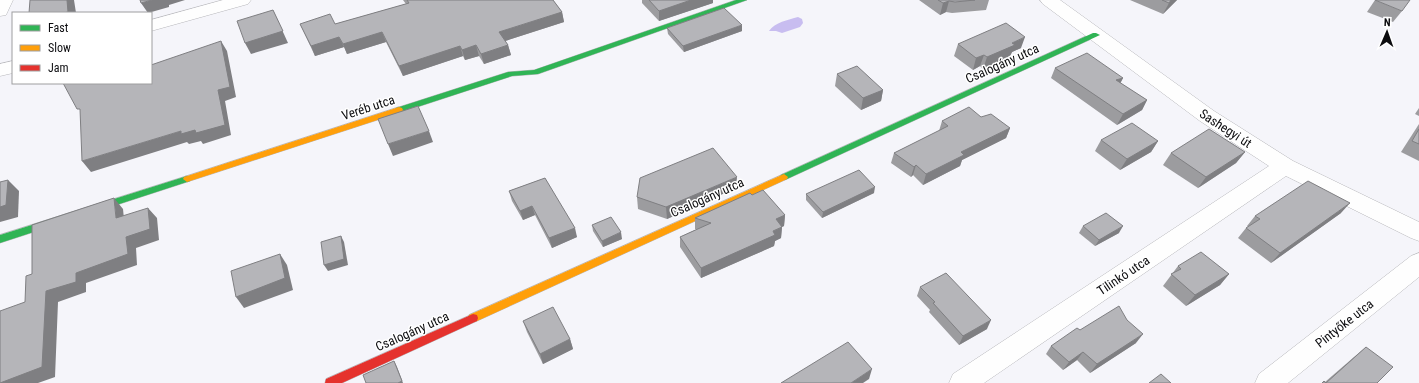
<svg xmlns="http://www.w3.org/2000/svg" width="1419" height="383" font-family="'Roboto Condensed',sans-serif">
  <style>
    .water { fill: #c8bdf0 }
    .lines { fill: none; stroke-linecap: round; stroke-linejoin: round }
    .street-casing { stroke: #b7b7bb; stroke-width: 1 }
    .fast-casing { stroke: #b7b7bb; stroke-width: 1 }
    .slow-casing { stroke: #b7b7bb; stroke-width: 1 }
    .jam-casing { stroke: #b7b7bb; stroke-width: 1 }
    .street { fill: #fefefe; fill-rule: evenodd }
    .fast { fill: #30b455; fill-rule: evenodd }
    .slow { fill: #ff9f0a; fill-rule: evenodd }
    .jam { fill: #e5322d; fill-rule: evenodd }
    .wall { fill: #9c9c9f }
    .shaded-wall { fill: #7f7f82 }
    .building { fill: #b5b5b9; stroke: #7f7f82 }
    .labels { text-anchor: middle; stroke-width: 3; stroke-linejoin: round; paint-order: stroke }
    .street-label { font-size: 13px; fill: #0c0c0f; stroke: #fff }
  </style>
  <rect width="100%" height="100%" fill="#f5f5fa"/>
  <!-- water -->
  <path class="water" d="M798,17l4,2 1,4 -3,4 -18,6 -6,-2h-7c6,-9 19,-11 29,-14z"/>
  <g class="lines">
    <!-- street casing -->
    <g class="street-casing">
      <g id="street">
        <path d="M0,0h13l-7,15 -6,1z"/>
        <path d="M223,0h28l-3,4 -97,27v-11z"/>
        <path d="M1040,0h20l154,111 79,50 126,61v19l-8,-3 -125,-62 -302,207h-35l4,-9 316,-208 -69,-45 -157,-117z"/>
        <path d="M13,61v12l-13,3v-12z"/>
        <path d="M1419,253v24l-131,106h-33l4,-9 152,-118z"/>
      </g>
    </g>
    <!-- fast casing -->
    <g class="fast-casing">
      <g id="fast">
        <path d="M736,0h11l-209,74 -26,2 -110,36h-6l-1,-2 1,-2 112,-36 26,-2z"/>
        <path d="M1093,33h3l4,2 -313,144 -3,1 -4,-3 1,-2z"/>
        <path d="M187,176l3,1 1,2 -1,2 -190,62v-8z"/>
      </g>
    </g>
    <!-- slow casing -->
    <g class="slow-casing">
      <g id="slow">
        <path d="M399,107l3,1 1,2 -1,2 -212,69 -3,1 -4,-3 1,-2z"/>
        <path d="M784,174l4,3 -1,2 -310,142 -4,1 -4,-1 -1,-3 1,-3z"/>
      </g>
    </g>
    <!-- jam casing -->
    <g class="jam-casing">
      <path id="jam" d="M473,314l4,1 1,3 -1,3 -135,62h-17l1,-4z"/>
    </g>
    <!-- street -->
    <use href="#street" class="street"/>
    <!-- fast -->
    <use href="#fast" class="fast"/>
    <!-- slow -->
    <use href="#slow" class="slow"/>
    <!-- jam -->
    <use href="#jam" class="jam"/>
  </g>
  <!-- wall -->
  <g class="wall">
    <path d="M403,0h150l9,12 2,10 -59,19 3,4 3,10 -27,9 -5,-8 -14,4 -2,-4 -60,20 -17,-34 -39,12 -3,-7 -29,9 -15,-32h35l71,-20z"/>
    <path d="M642,0h71v3l-54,18 -17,-18z"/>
    <path d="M919,0h70l-3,10 -34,3 -6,-1 -6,3z"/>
    <path d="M1130,0h47l-14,14z"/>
    <path d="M1375,0l27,11 -9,11 -26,-10z"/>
    <path d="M667,28l75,3 -58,21 -16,-18z"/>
    <path d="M958,44l63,4 -9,4 -2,4 -27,13 -3,-3 -7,4 -19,-14z"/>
    <path d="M1055,68l68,10 -3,5 27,17 -5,10 -25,15 -66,-47z"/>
    <path d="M837,74l46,16 -2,11 -20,9 -26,-24z"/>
    <path d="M1419,108v8l-4,-2z"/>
    <path d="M981,117l29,11 -4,10 -44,22 -2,6 -37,19 -10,-10 -2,2 -20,-14 3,-10 45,-22 3,-10z"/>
    <path d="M1419,124v37l-18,-9z"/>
    <path d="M1101,140l57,1 -7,11 -31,18 -25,-19z"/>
    <path d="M1245,152l-9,11 -38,25 -35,-23 8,-12z"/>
    <path d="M545,178l32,59 -25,11 -17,-33 -12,5 -11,-19 -3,-10z"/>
    <path d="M736,188l-69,31 -29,-10 -1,-12z"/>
    <path d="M874,193l-52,25 -16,-18v-6z"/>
    <path d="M752,195l33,20 -1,11 -2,1 -1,11 -6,3 -1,5 -73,32 -21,-31v-10l17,-8h-2v-11z"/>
    <path d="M1341,213l-70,50 -33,-25 8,-10 2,-1 -1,-1 8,-10z"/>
    <path d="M592,225l30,14 -19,8 -10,-16z"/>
    <path d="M1083,226l36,7 -24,13 -16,-13z"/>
    <path d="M1178,266l51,8 -9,11 -34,21 -23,-20z"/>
    <path d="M920,287l67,42 -28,16 -30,-33 1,-2 -13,-14z"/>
    <path d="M523,321l47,18 3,10 -30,15 -16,-32z"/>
    <path d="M1080,330l56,13 -46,30 -13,-13 -14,10 -17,-16 5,-8z"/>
    <path d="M1366,347l11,36 -52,-1 29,-25z"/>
  </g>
  <!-- shaded-wall -->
  <g class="shaded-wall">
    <path d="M67,0h7l2,13h-13z"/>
    <path d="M152,0h33l-16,5v2l-21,6 -7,-10z"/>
    <path d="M691,0h22v3l-54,18v-10z"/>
    <path d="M1171,0h6l-14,14 6,-11z"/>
    <path d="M949,1l-3,11 -6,3 3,-12z"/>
    <path d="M273,10l15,33 -37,11 -6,-11z"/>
    <path d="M562,12l2,10 -62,20 -3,-10z"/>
    <path d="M742,25v6l-58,21 -1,-6z"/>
    <path d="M382,32l4,10 -39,12 -4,-10z"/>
    <path d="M339,37l5,10 -29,9 -4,-10z"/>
    <path d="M1025,37l-4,11 -9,4 -2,4 -27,13 4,-12 25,-14z"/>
    <path d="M221,41l6,10 9,46 -11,4 6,34 -28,9 -2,-3 -12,3 -2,-2 -96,30 -9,-11 99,-30 37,-41z"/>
    <path d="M476,45l3,11 -14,4 -3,-10z"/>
    <path d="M508,45l3,10 -27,9 -3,-10z"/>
    <path d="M460,46l3,10 -60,20 -4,-10z"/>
    <path d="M984,55l-4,11 -7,4 3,-12z"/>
    <path d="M1123,78l-5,10 -2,-8z"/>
    <path d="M883,90l-2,11 -20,9 2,-12z"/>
    <path d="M1147,100l-5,10 -25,15 6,-11z"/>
    <path d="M1010,128l-4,10 -44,22 -2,6 -37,19 3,-11 35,-22z"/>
    <path d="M429,131l4,11 -40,14 -5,-12z"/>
    <path d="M1158,141l-7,11 -31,18 7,-11z"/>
    <path d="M1245,152l-9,11 -38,25 8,-11z"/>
    <path d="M916,165l-3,10 -2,2 3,-10z"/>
    <path d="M737,177l-1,11 -69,31 -1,-12z"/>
    <path d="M8,180l11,11 -1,26 -18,5v-15z"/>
    <path d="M875,187l-1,6 -52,25 1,-6z"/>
    <path d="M114,198l9,11 2,20 -9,-11z"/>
    <path d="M1350,203l-9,10 -70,50 9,-10z"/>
    <path d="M532,206l3,9 -12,5 -3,-9z"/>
    <path d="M148,208l9,10 2,22 -23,8 1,17 -51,18v9l-28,10 -3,75 -17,6h-38l46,-92 30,-18 50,-36z"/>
    <path d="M785,215l-1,11 -10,4 2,-11z"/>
    <path d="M1123,226l-4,7 -24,13 4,-6z"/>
    <path d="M782,227l-1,11 -6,3 -1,5 -73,32v-10z"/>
    <path d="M575,228l2,9 -25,11 -3,-10z"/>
    <path d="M621,232l1,7 -19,8 -1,-6z"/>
    <path d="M341,236l3,6 4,23 -20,6 -4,-6z"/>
    <path d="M280,254l7,11 6,25 -49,18 -8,-11z"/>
    <path d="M1229,274l-9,11 -34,21 9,-11z"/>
    <path d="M991,320l-4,9 -28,16 4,-9z"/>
    <path d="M1143,334l-7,9 -46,30 7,-9z"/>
    <path d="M570,339l3,10 -30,15 -3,-10z"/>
    <path d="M1083,352l-6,8 -14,10 6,-8z"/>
    <path d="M394,361l3,6 6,16h-5z"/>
    <path d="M872,369l-3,10 -6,4h-12z"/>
  </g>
  <!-- building -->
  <g class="building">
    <path d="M30,0h37l1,12 -5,1h-34z"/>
    <path d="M140,0h12l-11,3z"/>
    <path d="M407,0h146l9,12 -63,20 9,13 -27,9 -5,-9 -14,5 -2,-4 -61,20 -17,-34 -39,12 -4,-7 -28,9 -11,-22 30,-10 5,10 74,-21z"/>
    <path d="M649,0h42l-32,11z"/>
    <path d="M938,0h37l-20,2 -6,-1 -6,2z"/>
    <path d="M1162,0h9l-2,3z"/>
    <path d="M1375,0h35l-8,11z"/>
    <path d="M724,8l18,17 -59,21 -16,-18z"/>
    <path d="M273,10l10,21 -38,12 -8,-22z"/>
    <path d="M1006,23l19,14 -13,6 3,2 -28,12 -3,-2 -8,3 -18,-14z"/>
    <path d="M221,41l9,46 -12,3 7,35 -29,8 -1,-3 -14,4v-3l-99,30 -2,-52h-3l-14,-26h88v-18z"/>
    <path d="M1087,53l36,25 -7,2 31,20 -24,14 -68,-46z"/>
    <path d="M857,66l26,24 -20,8 -26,-24z"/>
    <path d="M418,106l11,25 -41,13 -10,-25z"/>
    <path d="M969,107l12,10 10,-3 19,14 -49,24 3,3 -38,19 -10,-9 -2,2 -20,-14 54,-27 -6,-5z"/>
    <path d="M1132,123l26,18 -31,18 -26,-19z"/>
    <path d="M1209,129l36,23 -39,25 -35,-24z"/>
    <path d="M1419,129v15l-7,-3z"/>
    <path d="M713,148l24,29 -71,30 -29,-10 3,-19z"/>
    <path d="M859,170l16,17 -52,25 -17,-18z"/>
    <path d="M545,178l30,50 -26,10 -17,-32 -12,5 -11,-20z"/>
    <path d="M8,180l-2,25 -6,2v-25z"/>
    <path d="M1308,181l42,22 -70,50 -34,-25 14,-9 -5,-3z"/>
    <path d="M763,190l22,25 -9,4 6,8 -9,4 2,4 -74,33 -21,-31 31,-14 -16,-5 55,-25 2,2z"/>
    <path d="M114,198l2,20 32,-10 2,21 -24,8 2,17 -52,19v9l-30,9 -4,76 -42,16v-72l25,-9 1,-26 6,-2v-49z"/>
    <path d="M1106,213l17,13 -24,14 -16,-14z"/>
    <path d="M611,217l10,15 -19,9 -10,-16z"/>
    <path d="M341,236l3,23 -20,6 -3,-23z"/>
    <path d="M1201,252l28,22 -34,21 -24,-21 10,-5 -3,-3z"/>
    <path d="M280,254l5,24 -49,19 -5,-26z"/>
    <path d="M946,273l45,47 -28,16 -30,-33 2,-1 -15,-15z"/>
    <path d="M1119,306l8,14 16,14 -46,30 -14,-12 -14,10 -18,-16 26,-18 3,2z"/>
    <path d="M553,307l17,32 -30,15 -17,-33z"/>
    <path d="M848,342l24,27 -21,14h-70z"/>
    <path d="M1366,347l27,20 -16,16h-55l2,-2 2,2z"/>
    <path d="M394,361l8,20 -4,2h-32l-3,-8z"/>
    <path d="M1161,374l10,9h-22z"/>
  </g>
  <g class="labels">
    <!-- street labels -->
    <g class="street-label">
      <text transform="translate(1002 63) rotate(-24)" y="5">Csalogány utca</text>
      <text transform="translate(368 107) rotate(-18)" y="5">Veréb utca</text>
      <text transform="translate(1226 128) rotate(33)" y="5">Sashegyi út</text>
      <text transform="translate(707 197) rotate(-24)" y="5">Csalogány utca</text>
      <text transform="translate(1123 275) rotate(-34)" y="5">Tilinkó utca</text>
      <text transform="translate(1344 323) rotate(-38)" y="5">Pintyőke utca</text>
      <text transform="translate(412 331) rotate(-24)" y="5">Csalogány utca</text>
    </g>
  </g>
  <!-- legend -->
  <rect x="12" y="12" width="140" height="72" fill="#ffffff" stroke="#9e9e9f"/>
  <rect x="20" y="25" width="20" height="6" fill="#30b455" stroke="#9e9e9f"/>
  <text x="48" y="32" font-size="12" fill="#0c0c0f">Fast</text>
  <rect x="20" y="45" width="20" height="6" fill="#ff9f0a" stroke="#9e9e9f"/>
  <text x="48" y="52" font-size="12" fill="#0c0c0f">Slow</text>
  <rect x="20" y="65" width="20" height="6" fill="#e5322d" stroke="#9e9e9f"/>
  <text x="48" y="72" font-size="12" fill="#0c0c0f">Jam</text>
  <!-- north arrow -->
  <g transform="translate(1387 32) rotate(2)" stroke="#ffffff" stroke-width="3" paint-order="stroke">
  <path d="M0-3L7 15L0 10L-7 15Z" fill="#0c0c0f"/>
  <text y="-6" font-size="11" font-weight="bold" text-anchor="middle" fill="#0c0c0f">N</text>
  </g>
</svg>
